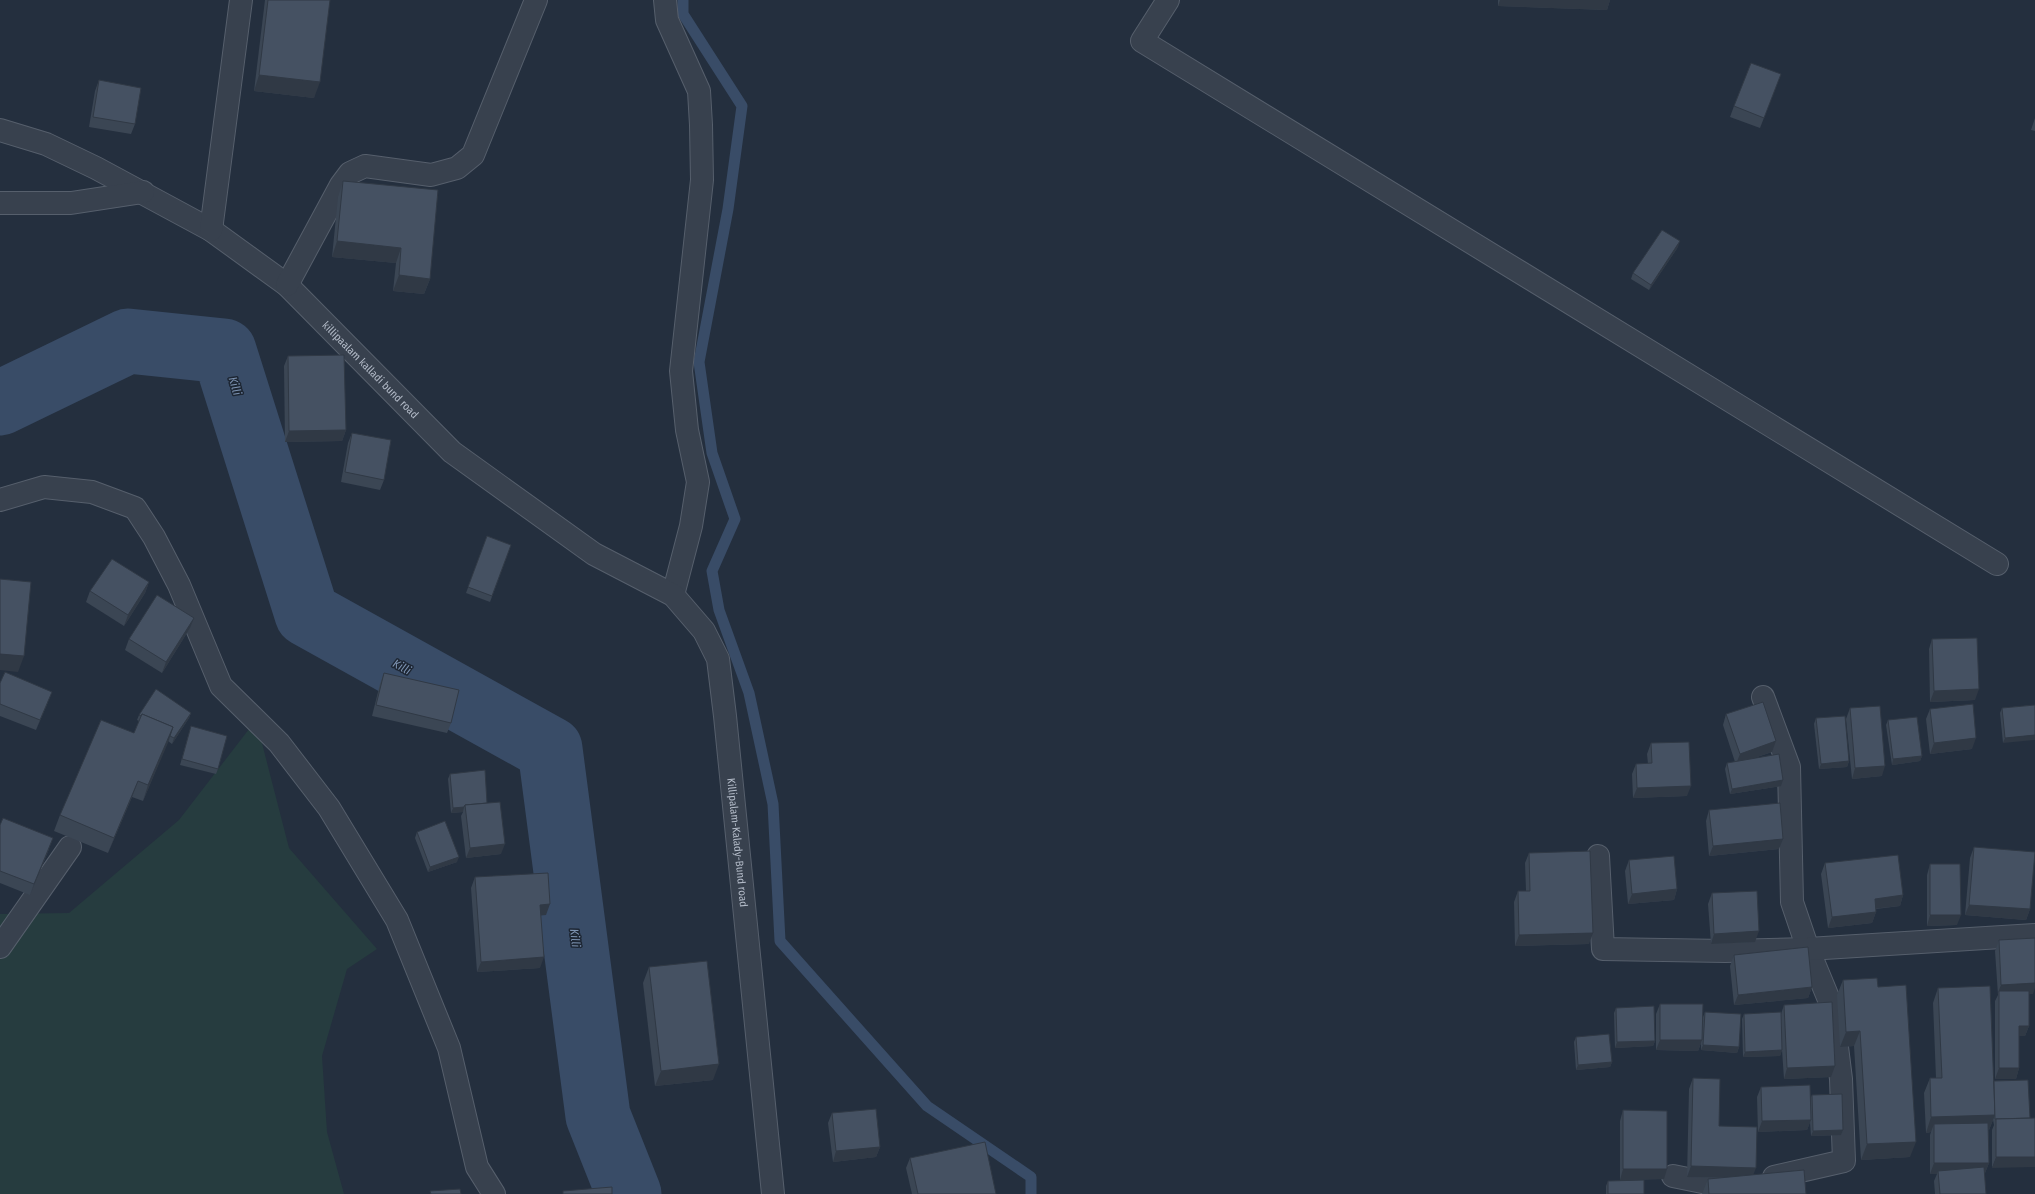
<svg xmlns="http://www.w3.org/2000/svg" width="2035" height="1194" font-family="'Fira Sans Condensed',sans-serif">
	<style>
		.green { fill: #263c3f }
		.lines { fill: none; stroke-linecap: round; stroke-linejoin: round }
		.stream { stroke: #394c67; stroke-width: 11 }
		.river { stroke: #394c67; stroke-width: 65 }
		.minor-casing { stroke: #565f6c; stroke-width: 24 }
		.minor { stroke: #38414e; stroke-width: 22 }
		.wall { fill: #3b4654 }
		.shaded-wall { fill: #303945 }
		.building { fill: #455162; stroke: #303945 }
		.labels { text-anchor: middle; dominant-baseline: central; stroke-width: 3; stroke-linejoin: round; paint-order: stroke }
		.street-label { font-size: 11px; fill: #b4bcc9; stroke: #1d2633 }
		.water-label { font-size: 12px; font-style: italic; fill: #7c92b1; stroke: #1d2633 }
	</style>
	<rect width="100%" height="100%" fill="#242f3e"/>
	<path class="green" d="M256,720L289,848L377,949L347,969L322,1056L327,1132L344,1194H0V914L69,913L179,820Z"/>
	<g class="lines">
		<path class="stream" d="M683,0V14L742,106L728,209L699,362L712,453L735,519L712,571L719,610L749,693L773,804L780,941L927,1106L1031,1177V1194"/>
		<path class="river" d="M0,403L128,341L224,351L307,614L550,749L598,1116L629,1194"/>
		<g class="minor-casing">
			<g id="minor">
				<path d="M665,0L667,20L699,91L701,125L702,180L681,371L687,430L698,482L691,526L673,595"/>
				<path d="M1168,0L1142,41L1997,564"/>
				<path id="s1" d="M0,130L46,144L96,168L211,230L287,285L452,452L594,554L673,595L704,631L718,659L725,716L773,1194"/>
				<path d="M0,203H71L143,192"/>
				<path d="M211,230L241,0"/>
				<path d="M287,285L341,185L350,173L365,166L431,175L457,168L473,155L536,0"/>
				<path d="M0,500L44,487L92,492L135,508L154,537L179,585L221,686L279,743L329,808L397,920L449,1048L477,1167L494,1194"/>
				<path d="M1763,697L1789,767L1792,902L1808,949L1832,1007L1841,1079L1844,1161L1774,1177"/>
				<path d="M1598,856L1603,949L1725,951L1808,949L2035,935"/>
				<path d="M0,947L70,847"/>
				<path d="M1673,1176L1722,1186L1736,1184"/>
			</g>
		</g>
		<use href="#minor" class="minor"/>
	</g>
	<g class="wall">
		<path d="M265,0H330L314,98L254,91Z"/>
		<path d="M1498,0H1610L1607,10L1498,6Z"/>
		<path d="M1781,74L1760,128L1730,117L1734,106Z"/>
		<path d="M99,80L135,124L131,134L89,127L95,91Z"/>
		<path d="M2035,118V131L2031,130Z"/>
		<path d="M343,181L430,279L424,294L393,291L396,263L332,257L338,197Z"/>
		<path d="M1678,247L1649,290L1631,279L1633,273Z"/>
		<path d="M288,356L346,430L342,441L285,442L284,366Z"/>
		<path d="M352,433L384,480L380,490L341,482L348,443Z"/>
		<path d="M487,536L511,545L490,602L466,593Z"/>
		<path d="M149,582L145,593L124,626L86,602L90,591Z"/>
		<path d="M190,628L162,673L125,650L129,639Z"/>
		<path d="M1932,639L1975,700L1930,702L1929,649Z"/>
		<path d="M384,673L451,723L447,733L372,716L380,684Z"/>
		<path d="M0,683L48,702L36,730L0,716Z"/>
		<path d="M2035,705L2003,743L2000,713L2002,708Z"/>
		<path d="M1850,708L1882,776L1852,779L1846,719Z"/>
		<path d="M1930,709L1972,749L1930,754L1926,719Z"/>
		<path d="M191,713L189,718L172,744L168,741L143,801L132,797L108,853L54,831L60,815L134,733L139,721L137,720L139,715Z"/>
		<path d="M1726,714L1772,752L1751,759L1781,786L1730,794L1725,769L1727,763L1735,762L1723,725Z"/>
		<path d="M1816,718L1849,761L1847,767L1819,769L1814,724Z"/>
		<path d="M1888,720L1922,756L1920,761L1892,765L1886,725Z"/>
		<path d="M191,726L218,769L216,774L180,765Z"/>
		<path d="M1651,743L1687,796L1633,798L1632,774L1636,764H1648L1647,754Z"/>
		<path d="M450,774L487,803L501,854L466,858L461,816L463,812L451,813L448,779Z"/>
		<path d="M1709,810L1779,849L1709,856L1706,821Z"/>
		<path d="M0,825L49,849L30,895L0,883Z"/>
		<path d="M417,832L457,862L428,872L415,838Z"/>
		<path d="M1974,847L2030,909L2026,920L1965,915L1970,858Z"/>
		<path d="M1529,853L1589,944L1515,946L1514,902L1518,891H1526L1525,863Z"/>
		<path d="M1629,860L1677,889L1674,900L1628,904L1625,871Z"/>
		<path d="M1825,863L1903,895L1900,906L1876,909V912L1872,923L1828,928L1821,874Z"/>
		<path d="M1930,864L1957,925L1927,926V875Z"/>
		<path d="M475,877L546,915H541L540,968L477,972L471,888Z"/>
		<path d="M1712,893L1755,942L1711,944L1708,904Z"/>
		<path d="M1999,940L2033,994H2029V1026L2025,1036H2019V1068L2016,1079H1995V1001L1998,995L1995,951Z"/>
		<path d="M1734,955L1812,987L1808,998L1734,1005L1730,966Z"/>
		<path d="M649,967L713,1080L655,1086L643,983Z"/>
		<path d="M1843,980L1878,987L1910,1157L1861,1160L1854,1046L1840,1047L1837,995Z"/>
		<path d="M1938,988L1994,1081L2028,1080L1992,1168V1130L1994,1125L1993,1120L1989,1130H1988L1989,1163L1985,1173H1984L1986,1194H1935L1934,1181L1937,1174H1930V1135L1931,1132L1926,1133L1924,1093L1930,1078H1936L1933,1003Z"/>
		<path d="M1660,1004L1702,1027L1703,1017L1705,1012L1739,1047L1737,1053L1701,1050V1043L1698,1051L1656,1050V1014Z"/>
		<path d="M1784,1005L1831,1077L1784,1079L1782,1050L1780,1056L1743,1057L1742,1019L1744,1014H1781Z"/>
		<path d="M1616,1008L1655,1041L1653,1046L1615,1048L1614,1013Z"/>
		<path d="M1576,1037L1612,1062L1610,1067L1576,1070L1574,1042Z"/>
		<path d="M1693,1078L1719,1126L1753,1175L1806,1194H1702L1708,1179L1727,1178L1687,1177L1689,1089Z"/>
		<path d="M1761,1087L1810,1099L1812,1095L1843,1130L1841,1135L1811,1136L1810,1122L1807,1130L1758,1132L1757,1097Z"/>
		<path d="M1623,1110L1664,1179L1620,1180V1121Z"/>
		<path d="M832,1113L880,1147L876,1157L833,1162L828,1123Z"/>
		<path d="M910,1158L996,1194H912L906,1168Z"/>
		<path d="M1608,1181L1644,1194H1606V1186Z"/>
	</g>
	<g class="shaded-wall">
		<path d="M1500,0H1610L1607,10L1498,6Z"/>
		<path d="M259,75L320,82L314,98L254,91Z"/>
		<path d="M337,241L401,248L396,263L332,257Z"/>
		<path d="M1680,241L1678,247L1649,290L1651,285Z"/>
		<path d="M399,275L430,279L424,294L393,291Z"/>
		<path d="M346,430L342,441L285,442L289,431Z"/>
		<path d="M149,582L145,593L124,626L128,615Z"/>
		<path d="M194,618L190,628L162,673L166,662Z"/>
		<path d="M0,654L24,656L18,672L0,670Z"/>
		<path d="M1979,689L1975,700L1930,702L1934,691Z"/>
		<path d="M52,692L48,702L36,730L40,720Z"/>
		<path d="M191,713L189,718L172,744L174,738Z"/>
		<path d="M173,727L168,743L143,801L148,785Z"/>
		<path d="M2035,735V740L2003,743L2005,738Z"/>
		<path d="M1976,738L1972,749L1930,754L1934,743Z"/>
		<path d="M1776,741L1772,752L1736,764L1740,754Z"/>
		<path d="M1922,756L1920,761L1892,765L1893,759Z"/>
		<path d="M1849,761L1847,767L1819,769L1821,764Z"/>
		<path d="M1885,766L1882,776L1852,779L1855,768Z"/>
		<path d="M1783,780L1781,786L1730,794L1732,789Z"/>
		<path d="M138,781L132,797L108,853L114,838Z"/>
		<path d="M1691,786L1687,796L1633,798L1637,788Z"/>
		<path d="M464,807L463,812L451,813L453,808Z"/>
		<path d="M53,838L49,849L30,895L34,884Z"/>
		<path d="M1783,839L1779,849L1709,856L1713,846Z"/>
		<path d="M505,844L501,854L466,858L470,848Z"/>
		<path d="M459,857L457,862L428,872L430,867Z"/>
		<path d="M1677,889L1674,900L1628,904L1632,894Z"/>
		<path d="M1903,895L1900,906L1871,909L1875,899Z"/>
		<path d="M550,904L546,915L536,916L540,905Z"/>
		<path d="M1969,905L2030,909L2026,920L1965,915Z"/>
		<path d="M1876,912L1872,923L1828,928L1832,917Z"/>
		<path d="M1930,915H1961L1957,925L1927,926Z"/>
		<path d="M1759,931L1755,942L1711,944L1714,934Z"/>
		<path d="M1593,933L1589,944L1515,946L1519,935Z"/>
		<path d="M544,957L540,968L477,972L481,962Z"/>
		<path d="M2035,983V988L2033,994L1999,995V991L1997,995L2001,985Z"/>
		<path d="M1812,987L1808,998L1734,1005L1738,995Z"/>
		<path d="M2019,1026H2029L2025,1036H2016Z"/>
		<path d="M1860,1031L1854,1046L1840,1047L1846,1032Z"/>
		<path d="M1660,1040H1702L1698,1051L1656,1050Z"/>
		<path d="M1655,1041L1653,1046L1615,1048L1617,1042Z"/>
		<path d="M1703,1045L1739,1047L1737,1053L1701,1050Z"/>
		<path d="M1782,1050L1780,1056L1743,1057L1745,1052Z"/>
		<path d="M1612,1062L1610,1067L1576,1070L1578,1065Z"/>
		<path d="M719,1064L713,1080L655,1086L661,1071Z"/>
		<path d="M1835,1066L1831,1077L1784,1079L1787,1068Z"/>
		<path d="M1999,1068H2019L2016,1079H1995Z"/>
		<path d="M1995,1115L1989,1130L1934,1132V1124L1931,1132L1926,1133L1931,1117Z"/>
		<path d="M1811,1120L1807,1130L1758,1132L1762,1121Z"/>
		<path d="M1843,1130L1841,1135L1811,1136L1813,1131Z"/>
		<path d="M1916,1142L1910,1157L1861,1160L1867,1144Z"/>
		<path d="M880,1147L876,1157L833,1162L836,1151Z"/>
		<path d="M1996,1157H2035V1167L1992,1168Z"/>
		<path d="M1934,1163H1989L1985,1173L1938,1174V1171L1937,1174H1930Z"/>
		<path d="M1691,1166L1756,1168L1752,1178L1687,1177Z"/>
		<path d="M1623,1169H1667L1664,1179L1620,1180Z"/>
	</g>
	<g class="building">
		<path d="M268,0H330L320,82L259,75Z"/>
		<path d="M1751,63L1781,74L1764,118L1734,106Z"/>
		<path d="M99,80L141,88L135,124L93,117Z"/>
		<path d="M343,181L438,190L430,279L399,275L401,248L337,241Z"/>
		<path d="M1662,230L1680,241L1651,285L1633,273Z"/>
		<path d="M344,355L346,430L289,431L288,356Z"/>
		<path d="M352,433L391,440L384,480L345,472Z"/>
		<path d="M487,536L511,545L492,596L468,587Z"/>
		<path d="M112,559L149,582L128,615L90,591Z"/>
		<path d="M0,579L31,582L24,656L0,654Z"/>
		<path d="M157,595L194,618L166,662L129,639Z"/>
		<path d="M1977,638L1979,689L1934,691L1932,639Z"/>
		<path d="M5,672L52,692L40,720L0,704V683Z"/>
		<path d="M384,673L459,690L451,723L376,705Z"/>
		<path d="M156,689L191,713L174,738L170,736L173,727L142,714L141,716L139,715Z"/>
		<path d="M1763,702L1776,741L1740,754L1726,714Z"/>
		<path d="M1973,704L1976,738L1934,743L1930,709Z"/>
		<path d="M2035,705V735L2005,738L2002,708Z"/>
		<path d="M1880,706L1885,766L1855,768L1850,708Z"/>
		<path d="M142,714L173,727L148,785L138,781L114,838L60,815L101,720L134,733Z"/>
		<path d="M1845,716L1849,761L1821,764L1816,718Z"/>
		<path d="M1917,717L1922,756L1893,759L1888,720Z"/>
		<path d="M191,726L227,736L218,769L182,759Z"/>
		<path d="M1689,742L1691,786L1637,788L1636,764L1652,763L1651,743Z"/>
		<path d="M1779,754L1783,780L1732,789L1727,763Z"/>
		<path d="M485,770L487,803L465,805L464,807L453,808L450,774Z"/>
		<path d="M500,802L505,844L470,848L465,805Z"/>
		<path d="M1780,803L1783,839L1713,846L1709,810Z"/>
		<path d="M3,818L53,838L34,884L0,871V825Z"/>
		<path d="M445,821L459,857L430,867L417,832Z"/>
		<path d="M1974,847L2035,852L2030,909L1969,905Z"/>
		<path d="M1590,851L1593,933L1519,935L1518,891H1530L1529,853Z"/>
		<path d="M1898,855L1903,895L1875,899L1876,912L1832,917L1825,863Z"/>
		<path d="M1674,856L1677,889L1632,894L1629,860Z"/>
		<path d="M1930,864H1960L1961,915H1930Z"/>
		<path d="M548,873L550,904L540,905L544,957L481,962L475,877Z"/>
		<path d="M1757,891L1759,931L1714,934L1712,893Z"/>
		<path d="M2035,938V983L2001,985L1999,940Z"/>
		<path d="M1808,947L1812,987L1738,995L1734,955Z"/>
		<path d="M707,961L719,1064L661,1071L649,967Z"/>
		<path d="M1877,978L1878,987L1906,985L1916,1142L1867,1144L1860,1031L1846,1032L1843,980Z"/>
		<path d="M1990,986L1995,1115L1931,1117L1930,1078H1942L1938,988Z"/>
		<path d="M1999,991H2029V1026H2019V1068H1999Z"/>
		<path d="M1832,1002L1835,1066L1787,1068L1784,1005Z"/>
		<path d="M1660,1004H1703L1702,1040H1660Z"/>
		<path d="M1654,1006L1655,1041L1617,1042L1616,1008Z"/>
		<path d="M1705,1012L1741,1014L1739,1047L1703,1045Z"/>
		<path d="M1781,1012L1782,1050L1745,1052L1744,1014Z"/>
		<path d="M1609,1034L1612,1062L1578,1065L1576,1037Z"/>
		<path d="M1693,1078L1720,1079L1719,1126L1757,1127L1756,1168L1691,1166Z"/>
		<path d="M2028,1080L2030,1118L1995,1119L1994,1081Z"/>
		<path d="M1810,1085L1811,1120L1762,1121L1761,1087Z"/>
		<path d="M1842,1094L1843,1130L1813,1131L1812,1095Z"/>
		<path d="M876,1109L880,1147L836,1151L832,1113Z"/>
		<path d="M1623,1110L1667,1111V1169H1623Z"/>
		<path d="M2035,1118V1157H1996V1119Z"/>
		<path d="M1988,1123L1989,1163H1934V1124Z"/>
		<path d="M985,1142L996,1194H918L910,1158Z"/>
		<path d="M1984,1167L1986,1194H1940L1938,1171Z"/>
		<path d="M1804,1170L1806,1194H1709L1708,1179Z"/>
		<path d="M1644,1180V1194H1608V1181Z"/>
		<path d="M612,1187V1194H563V1191Z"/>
		<path d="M460,1189L461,1194H431L430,1191Z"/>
	</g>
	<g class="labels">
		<g class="street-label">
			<text stroke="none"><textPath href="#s1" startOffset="447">killipaalam kalladi bund road</textPath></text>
			<text stroke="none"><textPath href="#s1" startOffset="1090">Killipalam-Kalady-Bund road</textPath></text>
		</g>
		<g class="water-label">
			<text transform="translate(235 386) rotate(73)">Killi</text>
			<text transform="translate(402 667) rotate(29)">Killi</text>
			<text transform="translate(575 938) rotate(83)">Killi</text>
		</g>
	</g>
</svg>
